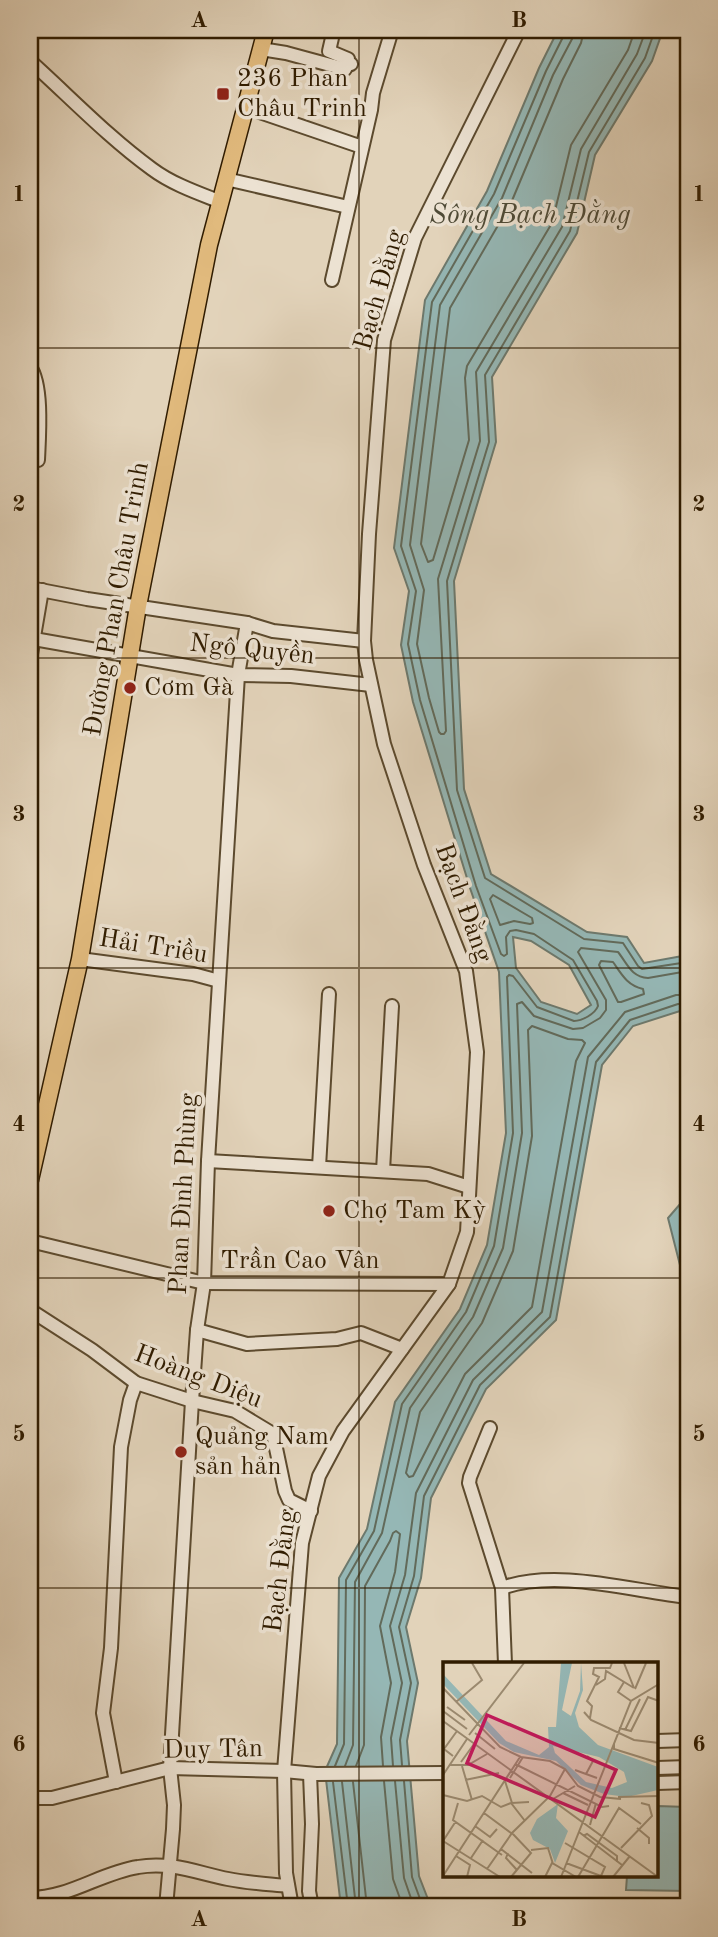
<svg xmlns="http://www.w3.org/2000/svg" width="718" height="1937" font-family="'Old Standard TT',serif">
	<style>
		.water { fill: #95b7b5; stroke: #6d796d; stroke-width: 2; fill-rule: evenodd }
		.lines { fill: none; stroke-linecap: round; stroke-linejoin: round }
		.shore { stroke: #626a5a; stroke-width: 2 }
		.minor-casing { stroke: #5c4a2e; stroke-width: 16 }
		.major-casing { stroke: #301c00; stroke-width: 19 }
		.minor { stroke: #ece2d2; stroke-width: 12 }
		.major { stroke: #e1ba7d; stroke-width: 16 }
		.grid { fill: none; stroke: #301c00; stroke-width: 2; stroke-opacity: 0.55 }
		.poi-dot { fill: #8f2418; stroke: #ece2d2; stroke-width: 2.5 }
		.labels { text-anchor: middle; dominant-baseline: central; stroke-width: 7; stroke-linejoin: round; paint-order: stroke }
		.poi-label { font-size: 26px; fill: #301c00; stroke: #ece2d2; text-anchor: start }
		.street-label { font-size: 26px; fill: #301c00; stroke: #ece2d2 }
		.water-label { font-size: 28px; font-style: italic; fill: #4e4a36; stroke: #ece2d2 }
		.inset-road { fill: none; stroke: #9b8a70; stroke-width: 2 }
		.view { fill: #c2185b; fill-opacity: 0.15; stroke: #c2185b; stroke-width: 3.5 }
		.inset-edge { fill: none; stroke: #301c00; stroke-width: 3.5 }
		.neatline { fill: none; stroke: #301c00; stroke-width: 2.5 }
		.grid-label { font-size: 23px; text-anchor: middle; font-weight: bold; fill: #301c00 }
	</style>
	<rect width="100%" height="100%" fill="#e2d3ba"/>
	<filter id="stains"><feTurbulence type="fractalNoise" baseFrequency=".00286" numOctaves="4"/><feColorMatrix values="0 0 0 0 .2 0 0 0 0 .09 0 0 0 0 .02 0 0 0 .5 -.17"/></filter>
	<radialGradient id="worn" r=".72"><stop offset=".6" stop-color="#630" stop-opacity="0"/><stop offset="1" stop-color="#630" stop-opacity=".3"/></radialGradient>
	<g class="water">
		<path d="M558,30H663L652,61L595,155L577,233L492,377L496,442L454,581L464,789L491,874L587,932L627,937L644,963L688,955V1010L680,1011L633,1026L602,1065L556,1320L486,1389L431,1498L421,1578L406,1627L418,1683L407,1741L419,1876L431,1907H341L325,1771L337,1744L339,1578L367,1529L395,1402L460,1309L487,1245L506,1133L499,972L470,888L413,702L401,645L409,591L394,548L425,300L487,191L539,68ZM513,937L531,941L569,965L591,1005L577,1014L541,1002L516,968Z"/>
		<path d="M688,1144V1269H681L668,1218L681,1203L683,1156Z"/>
		<path d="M657,1806L687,1807L688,1891L626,1890L627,1876H657Z"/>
	</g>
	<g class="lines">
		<g class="shore">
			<path d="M573,30L572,39L553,75L502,198L440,305L410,545L424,590L417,644L429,698L439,732L441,734H444L446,731L438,579L480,441L476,372L562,227L581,149L637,54L646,30"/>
			<path d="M584,30L581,43L563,79L511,203L450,308L421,544L428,562L433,560L469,440L465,378L467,366L552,223L571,145L628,50L635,30"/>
			<path d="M655,30L645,58L589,152L570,231L485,375L489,442L447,581L457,790L485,878L584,939L623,943L638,966L642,969L688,962"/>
			<path d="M493,895L532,918L533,923L530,924L514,921L500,925L490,899Z"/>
			<path d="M601,961L613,962C622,975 627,985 643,989L644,994L621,1002H618L599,965Z"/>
			<path d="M532,1026L568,1039L582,1040L585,1043L576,1061L532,1307L465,1374L413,1476L409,1477L406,1473L420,1412L482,1323L513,1251L532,1136L528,1030Z"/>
			<path d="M402,1765L400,1740L411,1683L399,1627L414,1576L424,1496L480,1385L550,1317L596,1062L630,1020L678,1004H688"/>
			<path d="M335,1766L344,1744L346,1580L374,1531L402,1404L466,1312L494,1246L513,1133L507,977L509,975L513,976L537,1007L574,1021C582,1021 595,1014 598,1006L597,1001L573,960L534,934L516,930L510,931L506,937L507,954L504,956L501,954L476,886L420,700L408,644L416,591L401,546L432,302L494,194L546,71L564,35V30"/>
			<path d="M345,1766L353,1745L355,1582L382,1533L410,1408L473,1317L503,1248L522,1133L517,1004L522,1002L534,1016L573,1029L583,1028L600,1018L606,1010V1000L578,952L581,948L618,952C627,963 631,977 648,978L688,971"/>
			<path d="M356,1766L364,1745L365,1586L390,1541L393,1533L396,1531L400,1534L395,1572L380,1626L391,1683L381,1737L383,1766"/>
			<path d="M393,1766L391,1738L402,1683L390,1626L405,1575L416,1493L473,1380L542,1312L588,1057L625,1012L676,995H688"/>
			<path d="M384,1781L393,1879L403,1907"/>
			<path d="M395,1781L404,1878L414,1907"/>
			<path d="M404,1781L412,1877L423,1907"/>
			<path d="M333,1782L348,1907"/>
			<path d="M342,1782L356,1907"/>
			<path d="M353,1782L367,1907"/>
		</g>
		<g class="minor-casing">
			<g id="minor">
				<path d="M332,38L329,51L348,59V63L351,64"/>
				<path d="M261,49L286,53L345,69L348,63"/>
				<path d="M30,61C70,97 108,137 152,169C172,184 198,193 221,202"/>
				<path d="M245,107L362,147"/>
				<path d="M226,179L348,207"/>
				<path d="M332,280L371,110L373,93L392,30"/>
				<path d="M30,367C43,385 39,437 38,460"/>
				<path d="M30,588L87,599L247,623L273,631L364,641"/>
				<path d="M34,639L238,675L291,676L371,685"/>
				<path d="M30,660L42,590"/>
				<path d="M80,959L193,974L219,981"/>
				<path d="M208,1161L428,1174L469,1187"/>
				<path d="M319,1167L329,994"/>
				<path d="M383,1171L392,1006"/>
				<path d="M30,1241L204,1283L449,1284"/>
				<path d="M30,1310L92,1350L136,1383L192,1401L235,1411L273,1434L285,1491L289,1500L311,1511"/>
				<path d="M197,1330L247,1344L337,1339L361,1333L402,1349"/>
				<path d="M490,1428L470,1477L469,1483L502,1588L505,1664"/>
				<path d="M502,1588C556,1568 632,1591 688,1597"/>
				<path d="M657,1741L688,1740"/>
				<path d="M657,1768L688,1767"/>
				<path d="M310,1774L312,1824L309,1891L312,1907"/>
				<path d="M116,1782L103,1713L111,1648L121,1447L130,1400L136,1383"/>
				<path d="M657,1783L688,1782"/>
				<path d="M30,1798H52L170,1768L284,1771L316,1774L445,1773"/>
				<path d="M30,1898C69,1898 100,1873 138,1867C170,1861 198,1873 228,1879C248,1883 268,1884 288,1886"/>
				<path d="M166,1907L173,1829L174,1805L170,1768L192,1401L197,1330L204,1283L208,1161L238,675L247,623"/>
				<path d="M292,1907L286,1873L284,1771L302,1543L319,1476L343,1431L449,1284L467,1232L477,1052L466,971L424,865L384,744L366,660L364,641L369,534L384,340L415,238L519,30"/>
			</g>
		</g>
		<g class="major-casing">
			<path id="major" d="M30,1180L80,959L138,606L209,245L266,30"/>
		</g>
		<use href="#minor" class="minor"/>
		<use href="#major" class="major"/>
	</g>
	<path class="grid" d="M359,30V1907M30,348H688M30,658H688M30,968H688M30,1278H688M30,1588H688"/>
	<g class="poi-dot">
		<rect x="216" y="87" width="14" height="14" rx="3.5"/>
		<circle cx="130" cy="688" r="7"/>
		<circle cx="329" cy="1211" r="7"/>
		<circle cx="181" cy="1452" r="7"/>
	</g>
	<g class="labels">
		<g class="poi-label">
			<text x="237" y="79">236 Phan<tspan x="237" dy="30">Châu Trinh</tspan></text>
			<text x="144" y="688">Cơm Gà</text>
			<text x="343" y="1211">Chợ Tam Kỳ</text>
			<text x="195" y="1437">Quảng Nam<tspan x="195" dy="30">sản hản</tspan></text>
		</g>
		<g class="street-label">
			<text transform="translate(380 290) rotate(-74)">Bạch Đằng</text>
			<text transform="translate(117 599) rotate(-80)">Đường Phan Châu Trinh</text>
			<text transform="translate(252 650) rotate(6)">Ngô Quyền</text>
			<text transform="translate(463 903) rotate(70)">Bạch Đằng</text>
			<text transform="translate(153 947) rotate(9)">Hải Triều</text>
			<text transform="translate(184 1194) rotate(-87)">Phan Đình Phùng</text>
			<text x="300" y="1261">Trần Cao Vân</text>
			<text transform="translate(198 1377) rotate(21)">Hoàng Diệu</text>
			<text transform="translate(281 1571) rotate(-83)">Bạch Đằng</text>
			<text transform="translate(213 1750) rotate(-1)">Duy Tân</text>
		</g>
		<g class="water-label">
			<text x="530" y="216">Sông Bạch Đằng</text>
		</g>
	</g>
	<g transform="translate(443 1662)">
		<rect width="215" height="215" fill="#e2d3ba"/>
		<path d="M118,1H129L119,48L128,54L137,29L138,1L140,28L132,51L136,65L155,83L215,105V128L184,135L161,132L138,123L113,99L71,90L56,81L0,22V12L63,79L96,93L106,85L105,65H113ZM110,84L156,95L181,110L184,120L169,126L143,120L112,91ZM115,142L113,156L125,169L112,201L107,187L90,178L87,171L94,157Z" fill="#95b7b5" fill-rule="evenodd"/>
		<path class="inset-road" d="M181,1L191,26M181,20L175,30L188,39M153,23L162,17L163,9L191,26M0,26L57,85L78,95L107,99L122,107L135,124L157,135L178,137M192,27L203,1M13,40L39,18L29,1M4,45L22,58M0,49L24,67M141,50L148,58L191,78L216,81M147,56L149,44L144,39L156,15L150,12L151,6H167L169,1M0,59L215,215M176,66L188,69L205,35L216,39M182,68L197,37M32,71L52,87M26,73L81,1M171,82V87L216,101M10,94L1,87L14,69M18,100L31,82M72,102L159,145L166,144M7,103H25L44,92M19,104L29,138M132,108L154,116M143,112L150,99L144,94M0,113L24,77M67,116L80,95M22,118L56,111M62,119L69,141L86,140M120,131L145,143M0,133L24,139L39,134L58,145L68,141L82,159M175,135L216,134M110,137L132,124M15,141L10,158L59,193M41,151L68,171M147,163L153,141M32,164L47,175L54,167M194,166L206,176V182M136,170L179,203M140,174L144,172L174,194V200M0,179L13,159M0,179L57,215M122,181L162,205L158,214M178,186L209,154L206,143L198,141M58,187L89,211M88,188L105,186L110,202M65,191L63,196L74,208M13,194L27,203L24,215M28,196L40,178M123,201L158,214M44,207L69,171L107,134L122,107M0,214L77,95M68,215L88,191L69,171M102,215L109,201L133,215M118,215L188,39L216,22M135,215L176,146L198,162M170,215L187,194"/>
		<path class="view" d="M44,53L173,108L152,155L24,101Z"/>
		<rect width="215" height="215" class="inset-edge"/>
	</g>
	<rect width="718" height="1937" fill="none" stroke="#e2d3ba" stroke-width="77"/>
	<rect x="38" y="38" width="642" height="1860" class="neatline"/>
	<g class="grid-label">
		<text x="199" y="27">A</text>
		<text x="519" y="27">B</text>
		<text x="19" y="201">1</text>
		<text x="699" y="201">1</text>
		<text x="19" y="511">2</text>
		<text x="699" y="511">2</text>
		<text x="19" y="821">3</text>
		<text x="699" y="821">3</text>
		<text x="19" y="1131">4</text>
		<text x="699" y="1131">4</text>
		<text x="19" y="1441">5</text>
		<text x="699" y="1441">5</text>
		<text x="19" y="1751">6</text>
		<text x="699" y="1751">6</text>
		<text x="199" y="1926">A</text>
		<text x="519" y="1926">B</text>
	</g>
	<rect width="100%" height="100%" filter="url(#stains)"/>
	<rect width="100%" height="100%" fill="url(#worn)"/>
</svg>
